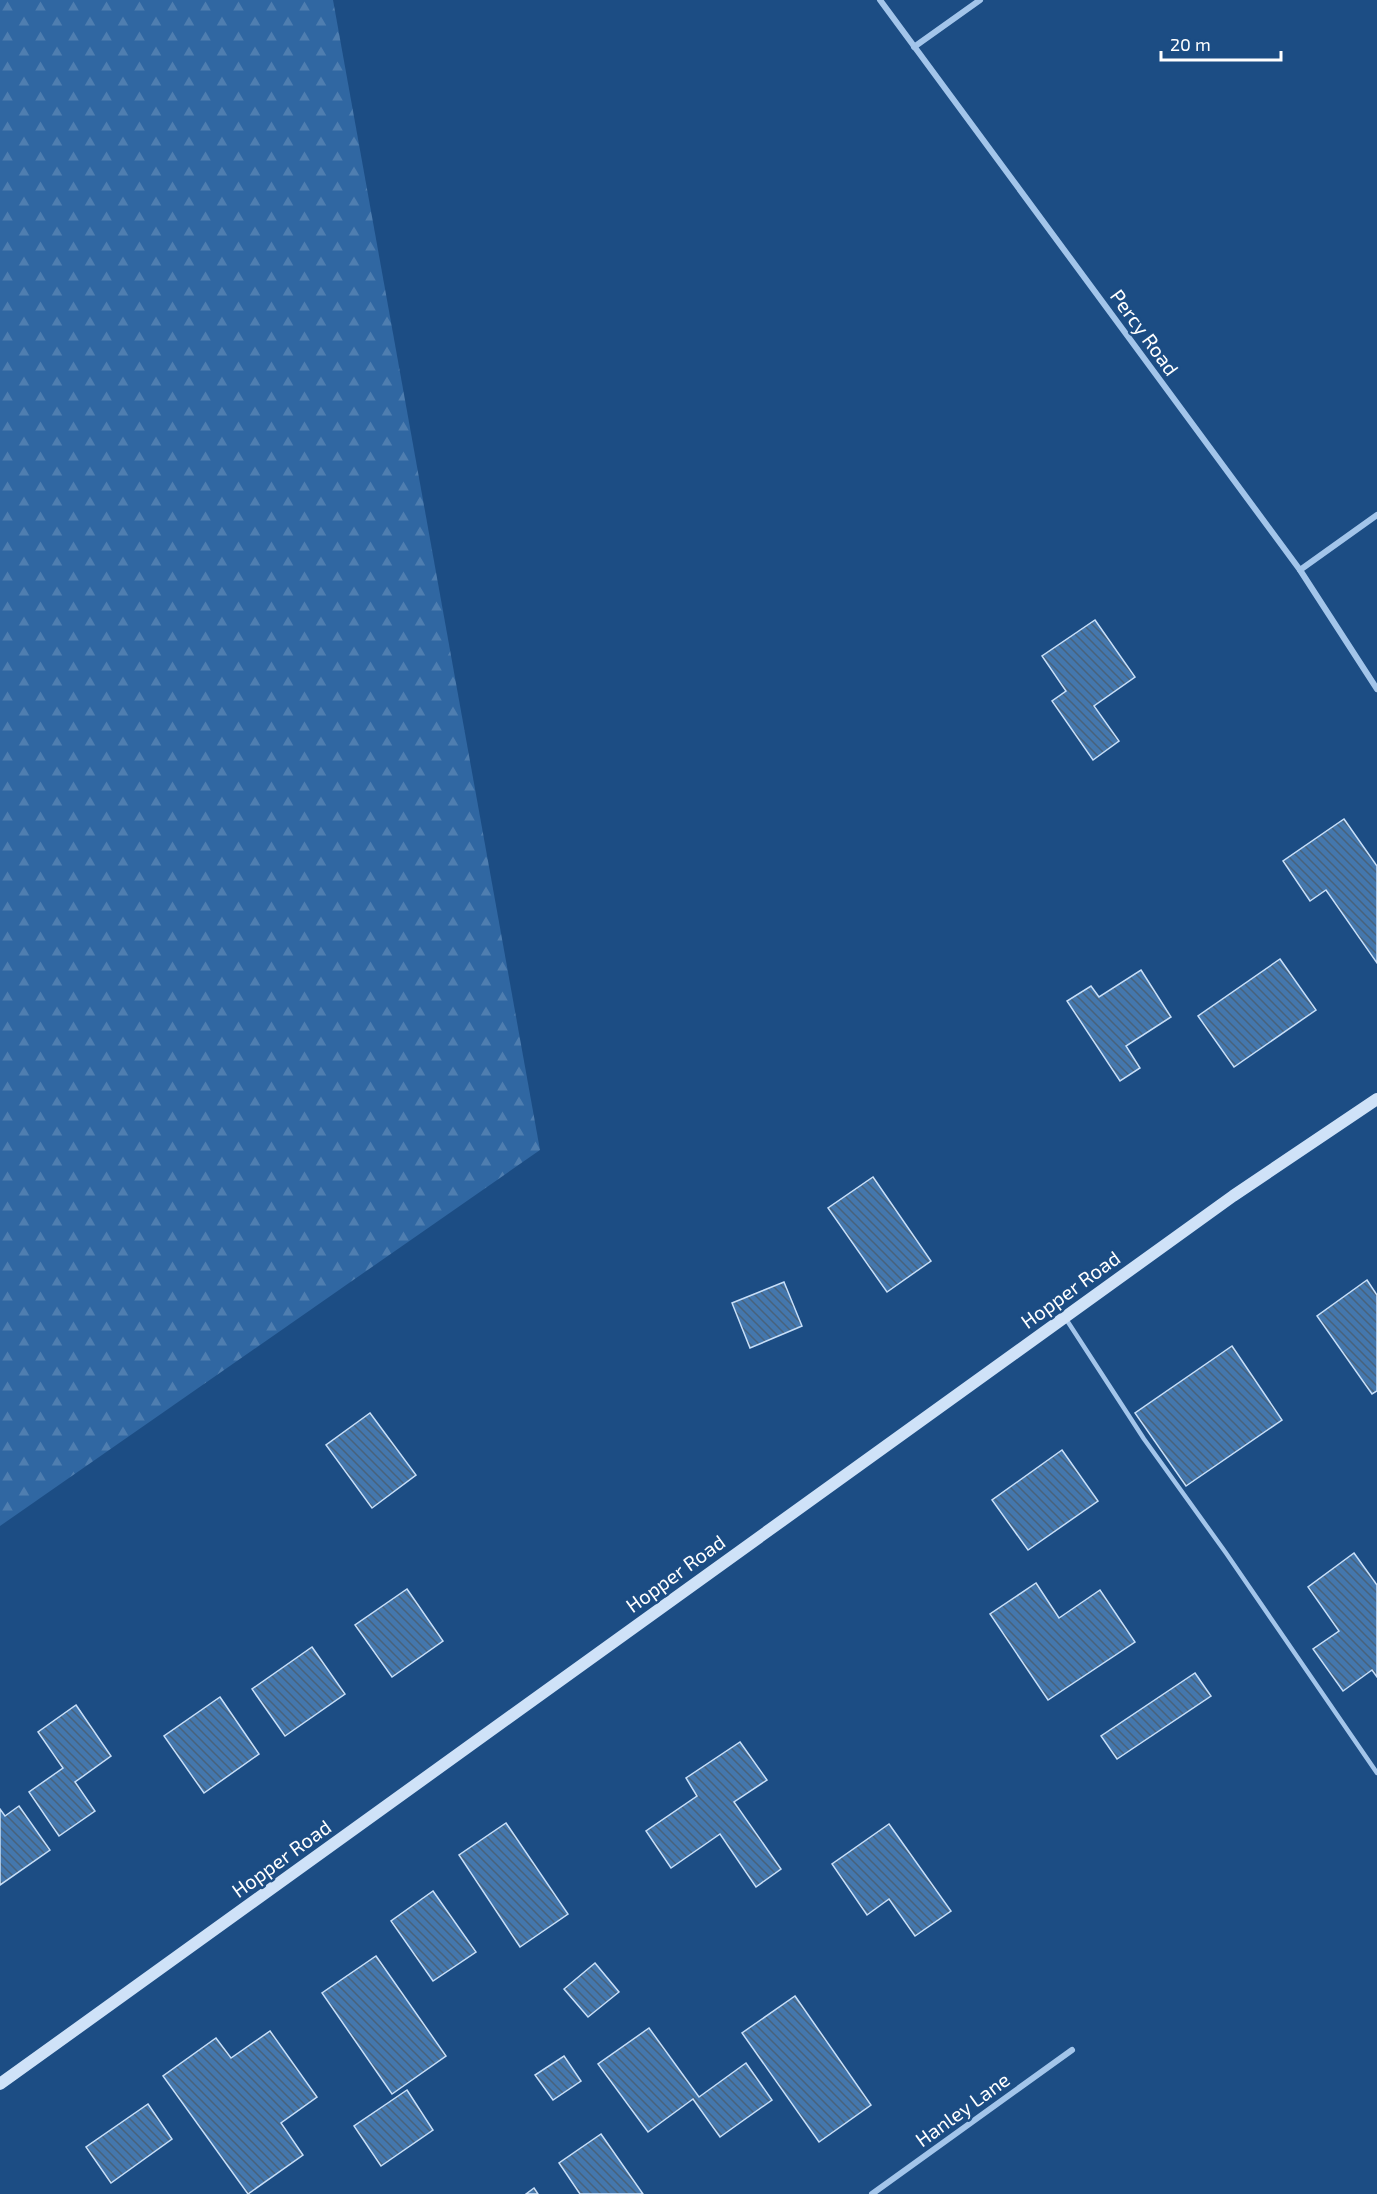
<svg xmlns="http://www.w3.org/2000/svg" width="1377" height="2194" font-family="'Exo 2',sans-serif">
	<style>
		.forest { fill: url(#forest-firs) }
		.building { fill: url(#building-back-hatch); stroke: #c8dff8; stroke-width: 1.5 }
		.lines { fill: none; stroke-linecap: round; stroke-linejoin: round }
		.lane { stroke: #a3c5ea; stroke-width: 4.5 }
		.street { stroke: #a3c5ea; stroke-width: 6 }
		.secondary { stroke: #cfe2f8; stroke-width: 12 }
		.labels { text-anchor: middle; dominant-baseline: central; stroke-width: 5; stroke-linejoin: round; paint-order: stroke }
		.street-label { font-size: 20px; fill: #fff; stroke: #1c4d84 }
	</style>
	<defs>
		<pattern id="forest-firs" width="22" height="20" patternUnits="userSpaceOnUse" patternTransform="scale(1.5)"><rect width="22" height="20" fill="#3067a2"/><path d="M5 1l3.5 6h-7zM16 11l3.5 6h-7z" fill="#4f7eb0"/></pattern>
		<pattern id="building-back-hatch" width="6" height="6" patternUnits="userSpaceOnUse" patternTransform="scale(1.5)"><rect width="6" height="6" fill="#4477ad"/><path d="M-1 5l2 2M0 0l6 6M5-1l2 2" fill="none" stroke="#48627c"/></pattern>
	</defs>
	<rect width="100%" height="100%" fill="#1c4d84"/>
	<path class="forest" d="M0,0H333L540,1150L0,1526Z"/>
	<g class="building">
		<path d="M1095,620L1135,677L1094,706L1119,741L1093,760L1052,701L1066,691L1042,656Z"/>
		<path d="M1344,819L1377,866V963L1326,890L1310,901L1283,861Z"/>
		<path d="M1280,959L1316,1010L1234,1067L1198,1016Z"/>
		<path d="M1141,970L1171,1017L1126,1046L1140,1068L1120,1081L1067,1001L1091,986L1099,997Z"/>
		<path d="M873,1177L931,1261L887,1292L828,1208Z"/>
		<path d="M1367,1280L1377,1295V1391L1372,1394L1317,1316Z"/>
		<path d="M784,1282L802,1326L750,1348L732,1303Z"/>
		<path d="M1232,1346L1282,1420L1186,1486L1135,1413Z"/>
		<path d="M370,1413L416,1475L372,1508L326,1445Z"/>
		<path d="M1062,1450L1098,1501L1028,1550L992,1500Z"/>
		<path d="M1354,1553L1377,1585V1677L1372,1670L1343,1691L1313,1649L1339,1631L1308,1587Z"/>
		<path d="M1036,1583L1059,1618L1100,1590L1135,1642L1048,1700L990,1614Z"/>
		<path d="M407,1589L443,1641L392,1677L355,1625Z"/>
		<path d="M312,1647L345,1694L285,1736L252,1689Z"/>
		<path d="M1195,1673L1211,1696L1117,1759L1101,1736Z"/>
		<path d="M220,1697L259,1754L204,1793L164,1736Z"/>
		<path d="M76,1705L111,1756L75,1782L95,1811L59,1836L29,1792L63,1768L38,1732Z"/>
		<path d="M740,1742L767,1780L734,1802L781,1869L756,1887L720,1834L671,1868L646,1831L697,1796L686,1778Z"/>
		<path d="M19,1806L50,1850L0,1885V1809L5,1816Z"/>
		<path d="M506,1823L568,1914L520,1947L459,1855Z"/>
		<path d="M889,1824L951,1911L915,1936L889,1899L867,1915L832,1864Z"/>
		<path d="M433,1891L476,1952L433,1981L391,1921Z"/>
		<path d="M376,1956L446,2056L392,2094L322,1993Z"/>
		<path d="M595,1963L619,1992L588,2017L564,1989Z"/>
		<path d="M795,1996L871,2105L819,2142L742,2033Z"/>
		<path d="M649,2028L699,2097L746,2063L772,2100L720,2137L693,2099L648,2132L598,2064Z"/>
		<path d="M270,2031L317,2097L281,2123L303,2155L248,2194L163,2076L216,2038L231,2058Z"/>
		<path d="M564,2056L581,2081L553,2100L535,2075Z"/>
		<path d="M407,2090L433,2130L381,2166L354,2126Z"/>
		<path d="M148,2104L172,2139L111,2183L86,2147Z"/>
		<path d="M601,2134L643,2194H580L559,2163Z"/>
		<path d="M534,2188L538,2194H526Z"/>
	</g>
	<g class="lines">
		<path class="lane" d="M1066,1319L1144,1439L1226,1553L1377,1773"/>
		<g class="street">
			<path d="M880,0L1300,570L1377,689"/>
			<path d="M914,47L980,0"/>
			<path d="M1300,570L1377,515"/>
			<path d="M872,2194L1072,2050"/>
		</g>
		<path class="secondary" d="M0,2084L1233,1196L1377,1099"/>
	</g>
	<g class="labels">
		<g class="street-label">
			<text transform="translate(1145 332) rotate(54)">Percy Road</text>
			<text transform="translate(1070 1289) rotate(-36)">Hopper Road</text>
			<text transform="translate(675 1573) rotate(-36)">Hopper Road</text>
			<text transform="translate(281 1858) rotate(-36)">Hopper Road</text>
			<text transform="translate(962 2109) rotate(-36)">Hanley Lane</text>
		</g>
	</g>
	<path d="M1161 51v9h120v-9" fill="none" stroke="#ffffff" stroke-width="3"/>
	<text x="1170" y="51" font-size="18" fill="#ffffff" stroke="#1c4d84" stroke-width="4.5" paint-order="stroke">20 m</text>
</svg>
